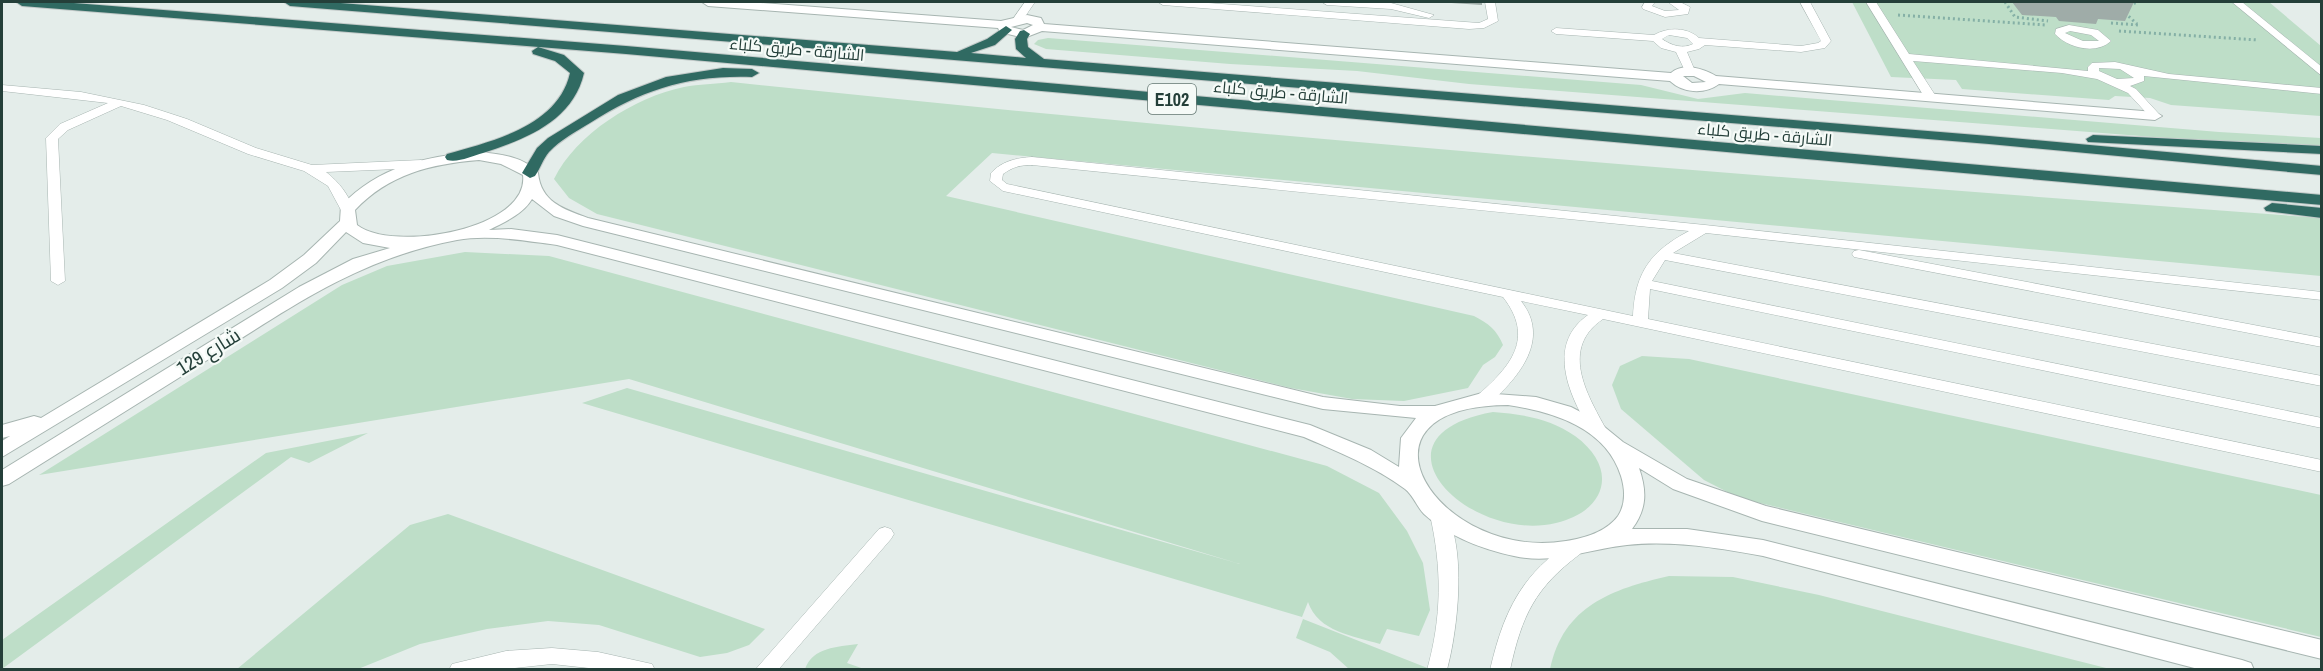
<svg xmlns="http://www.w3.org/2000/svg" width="2323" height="671" font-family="'Archivo Narrow',Cairo,sans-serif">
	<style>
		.green { fill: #bedec8 }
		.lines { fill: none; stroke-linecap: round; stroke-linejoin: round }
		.service-casing { stroke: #a7b5b1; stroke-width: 1 }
		.tertiary-casing { stroke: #a7b5b1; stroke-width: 2 }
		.motorway-casing { stroke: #c2c9c8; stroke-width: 2 }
		.path { stroke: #85b0a6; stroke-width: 3; stroke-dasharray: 2 3; stroke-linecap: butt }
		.service { fill: #fff; fill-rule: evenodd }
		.tertiary { fill: #fff; fill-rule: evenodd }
		.motorway { fill: #306a62; fill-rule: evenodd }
		.wall { fill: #9faca8 }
		.labels { text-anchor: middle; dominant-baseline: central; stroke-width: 4.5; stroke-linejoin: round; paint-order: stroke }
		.far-street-label { font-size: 16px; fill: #243f39; stroke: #f5faf7 }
		.shield { fill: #f5faf7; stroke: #637772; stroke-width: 1.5 }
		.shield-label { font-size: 18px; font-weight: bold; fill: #243f39 }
		.street-label { font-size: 20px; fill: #243f39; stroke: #f5faf7 }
	</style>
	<rect width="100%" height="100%" fill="#e4edea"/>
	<g class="green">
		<path d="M1852,2H2269L2321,46V116L2171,105L2150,98L2115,96L2109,100L1962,89L1956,80L1891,77Z"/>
		<path d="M1048,38L1641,85L1698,99L1745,93L2219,132L2321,138V150L1469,84L1357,71L1230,64L1046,49L1034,44L1038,40Z"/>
		<path d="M731,82C1260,138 1791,179 2321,218V276L992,153L946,196L1474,316C1488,323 1497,330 1503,345L1495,357L1483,365L1468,388L1404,401L1352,399L1291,388L597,214L569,198L554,179C576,134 635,97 684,87C699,84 715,84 731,82Z"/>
		<path d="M465,252L549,256L1327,466L1379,493L1407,531L1423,563L1430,610L1419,636L1387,629L1380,644C1354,636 1318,632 1308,602L1302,617L582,403L627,388L1240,564L629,379L39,475L342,285L387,266Z"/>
		<path d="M1642,356L1689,359L2321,495V637L1739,498L1704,480L1621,409L1612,385L1620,366Z"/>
		<path d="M1493,412C1522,414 1551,419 1575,436C1619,468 1607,511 1556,523C1469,544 1360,436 1493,412Z"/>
		<path d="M368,433L309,463L291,457L2,669V640L266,453Z"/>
		<path d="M448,514L765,629L749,645L727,653L700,657L599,625L548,621L487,629L420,644L358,669H237L410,525Z"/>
		<path d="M1669,576L1733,577L1819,595L2110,669H1550C1563,606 1612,589 1669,576Z"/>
		<path d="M1303,619L1430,669H1349L1330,652L1296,638Z"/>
		<path d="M858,644L847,663L864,669H805C813,647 837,647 858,644Z"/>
	</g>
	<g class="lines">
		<g class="service-casing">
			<g id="service">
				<path d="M1025,2H1035L1022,21H1014L1013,19Z"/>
				<path d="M1158,2H1195L1479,23L1488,19L1485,2H1495L1498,21L1484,28L1469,29L1163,5Z"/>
				<path d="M1322,2L1391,3L1434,15L1429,18L1391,9L1327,5Z"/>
				<path d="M1645,2H1655L1652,6L1665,11L1679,10L1668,2H1680L1690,7L1688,14L1665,17L1643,9L1642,7Z"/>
				<path d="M1800,2H1810L1831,41L1825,48L1801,52L1705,45L1699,49L1687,52L1695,71L1690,74L1685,71L1676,52L1661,48L1653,41L1556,34L1551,31L1556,28L1654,35C1668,27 1687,27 1699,38L1801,46L1818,43L1821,41ZM1669,35L1687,38L1693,44C1683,49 1672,46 1662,39Z"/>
				<path d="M1866,2H1876L1909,54L2088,71V67L2092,63L2115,62L2169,74L2322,88V94L2144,76V81L2130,86L2136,89L2159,114L2161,116L2155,119L2151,118L2128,93L2097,79L2062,73L1913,61L1937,98L1931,101L1925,98ZM2099,68L2120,69L2134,78L2117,79L2099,71Z"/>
				<path d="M2232,2H2242L2322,67V76Z"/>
				<path d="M2069,25L2098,30L2111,41C2096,55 2068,48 2055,34L2056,29ZM2070,31L2091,35L2099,41H2083L2065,33Z"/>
				<path d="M2,85L81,92L144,105L187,119L256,148L312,165L421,160L427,164L421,168L326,172C340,183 347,193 354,209L347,213L342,212L328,186L304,171L248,154L167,120L121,106L68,130L58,139L65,281L58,285L51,281L46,138L60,124L108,103L2,91Z"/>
				<path d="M1032,157L1705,225L2322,292V300L1706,233L1673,253L2322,376V386L1665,260L1652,281L2322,418V428L1650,289L1648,319L2322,460V472L1603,319C1560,348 1586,393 1606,429L1598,434L1592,433C1570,398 1545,345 1588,315L1521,301C1551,339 1519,377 1490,403H1478L1476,399L1478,395C1511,366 1535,338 1503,297L1003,191L990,181L991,173C1002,161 1016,158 1032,157ZM1032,165L1689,231C1651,251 1635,272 1633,316L1007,184L1002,180L1003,174C1013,167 1020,165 1032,165Z"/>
				<path d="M1859,250L2322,338V347L1854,257L1852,254L1854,251Z"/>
				<path d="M1439,509L1445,511C1467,548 1458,629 1447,670H1427C1442,617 1442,568 1430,515L1433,511Z"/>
				<path d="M885,527L891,529L894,534L891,539L778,670H755L879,529Z"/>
				<path d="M1574,542L1580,544L1583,549L1580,554C1535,588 1522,615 1510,670H1490C1500,627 1513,590 1547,560C1555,553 1564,545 1574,542Z"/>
				<path d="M552,648L598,652L652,664L655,670H607L552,664L495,670H449L452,664L506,651Z"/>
			</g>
		</g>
		<g class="tertiary-casing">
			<g id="tertiary">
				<path d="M702,2H748L1001,21L1027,15L1041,18L1044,24L1671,73C1684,62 1704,69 1716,76L2155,112L2162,116L2155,120L1719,84C1704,95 1683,93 1670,81L1042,31L1024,38L1000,32L998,28L708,6ZM1027,23L1033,25L1023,30L1011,27ZM1683,76H1694L1706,82L1692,83Z"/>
				<path d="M479,152C499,154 524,156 538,173C541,202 563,209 588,218L1323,397L1400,406H1435L1482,393L1536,397L1571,407L1596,420L1623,442L1687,479L1766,506L2322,640V659L1762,521L1673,489L1639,468C1647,491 1647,509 1632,529H1687L1763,540L2242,660L2251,663L2254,670H2202L1763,556C1719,548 1672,540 1627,545C1588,549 1554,565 1514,556C1482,549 1449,537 1424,514C1417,507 1413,495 1405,489C1374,466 1338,452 1304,437L557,245C525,241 489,234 457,240C360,258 291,307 209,359C143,400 76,442 9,484L2,486V470L299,287L353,259L390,248L363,243L346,232L316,263L282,288L2,457V441L10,436L2,438V425L34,416L41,418L270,280L304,255L340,221L341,206C379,166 426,156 479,152ZM479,160L501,164L523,175C530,229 393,253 357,225L355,210C389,174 431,164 479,160ZM532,199L554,216L583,226L1323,409L1416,418L1401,438L1399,467L1371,450L1310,425L557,235L511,229L489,230C505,222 523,214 532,199ZM1508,405C1554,412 1606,428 1621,476C1625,489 1626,504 1618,516C1606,532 1585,538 1566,541C1438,562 1338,406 1508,405Z"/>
			</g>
		</g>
		<g class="motorway-casing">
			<g id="motorway">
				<path d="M16,2H61L626,46L2322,195V205L626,54L22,6Z"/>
				<path d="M284,2H328L957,52L987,39L1006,26L1012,30L995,45L971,53L1026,58L1016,49L1015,39L1020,31L1024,30L1030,34L1027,39L1028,47L1044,59L1989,136L2322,166V175L1989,144L290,6Z"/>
				<path d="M538,47L564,55L584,73C573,121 526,139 483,153C472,156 458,163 447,160L445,157L447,154C493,141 558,126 570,73L555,61L533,54L532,51Z"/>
				<path d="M723,68L752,69L759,73L752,77C688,75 644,89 590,123C577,131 560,140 549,152C543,159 540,169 535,176L530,178L522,173L537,148L548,138L618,95L666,77Z"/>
				<path d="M2093,135L2322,146V154L2088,142L2086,139Z"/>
				<path d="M2272,203L2322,208V218L2266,211L2264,208Z"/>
			</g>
		</g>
		<g class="path">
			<path d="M2005,2L2015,17L2048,21"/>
			<path d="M2129,5L2138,2"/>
			<path d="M2125,13L2137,24"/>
			<path d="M1898,15L2046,25"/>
			<path d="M2111,23L2138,25"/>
			<path d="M2119,31L2258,40"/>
		</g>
		<use href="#service" class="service"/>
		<use href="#tertiary" class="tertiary"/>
		<use href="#motorway" class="motorway"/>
	</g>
	<g class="wall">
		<path d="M1436,2H1482V5Z"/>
		<path d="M2012,2H2134L2125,21L2098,19L2096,24L2059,21L2056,17L2022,15Z"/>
	</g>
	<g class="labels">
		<g class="far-street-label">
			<text transform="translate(797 49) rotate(5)">الشارقة - طريق كلباء</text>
			<text transform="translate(1281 92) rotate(5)">الشارقة - طريق كلباء</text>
			<text transform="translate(1765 134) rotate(5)">الشارقة - طريق كلباء</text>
		</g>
		<rect class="shield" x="1148" y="84" width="48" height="30" rx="4.5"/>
		<g class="shield-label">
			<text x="1172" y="99">E102</text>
		</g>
		<g class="street-label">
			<text transform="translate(208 351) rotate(-32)">شارع 129</text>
		</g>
	</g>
	<rect width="2323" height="671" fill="none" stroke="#243f39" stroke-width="6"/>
</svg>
